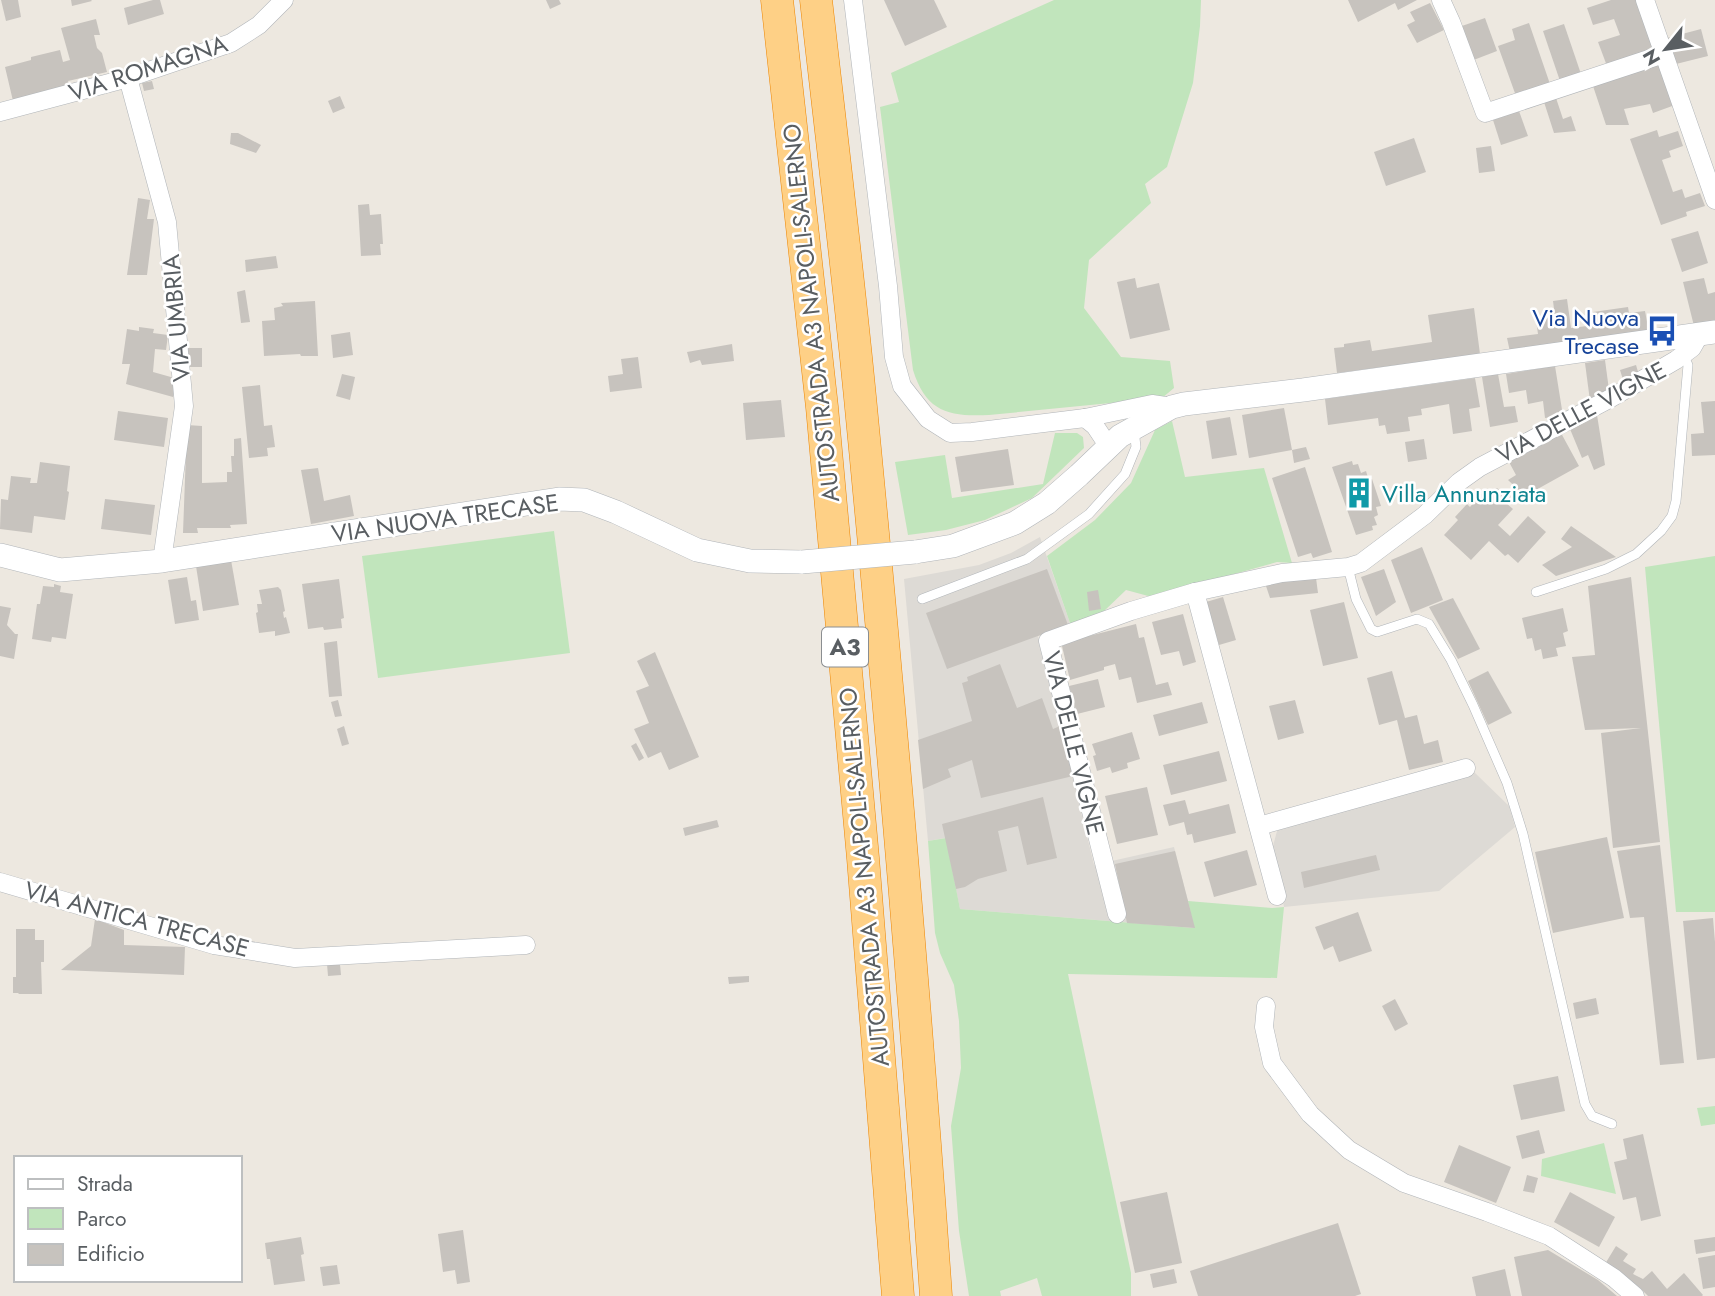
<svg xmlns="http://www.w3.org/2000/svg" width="1715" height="1296" font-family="Jost,sans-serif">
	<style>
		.industrial { fill: #dddad5 }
		.green { fill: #c1e5bc }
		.building { fill: #c7c3be }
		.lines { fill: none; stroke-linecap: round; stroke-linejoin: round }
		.service-casing { stroke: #b1b5b9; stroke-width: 10 }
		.minor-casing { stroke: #b1b5b9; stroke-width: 19 }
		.tertiary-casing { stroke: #b1b5b9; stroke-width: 24 }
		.motorway-casing { stroke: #ed8500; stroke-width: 33 }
		.service { stroke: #fff; stroke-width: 9 }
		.minor { stroke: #fff; stroke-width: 18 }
		.tertiary { stroke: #fff; stroke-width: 23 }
		.motorway { stroke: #fed086; stroke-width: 32 }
		.tertiary-bridge-casing { stroke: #b1b5b9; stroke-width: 24; stroke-linecap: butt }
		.tertiary-bridge { stroke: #fff; stroke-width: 23 }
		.labels { text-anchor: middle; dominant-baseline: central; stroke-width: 5; stroke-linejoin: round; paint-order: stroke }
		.shield { fill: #fff; stroke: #8b8e91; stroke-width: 2 }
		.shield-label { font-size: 23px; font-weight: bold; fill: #595e62 }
		.street-label { font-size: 24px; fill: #595e62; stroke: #fff }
		.transit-label { font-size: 24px; fill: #164399; stroke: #fff; text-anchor: end }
		.culture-label { font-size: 24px; fill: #0d838f; stroke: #fff; text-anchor: start }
	</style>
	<rect width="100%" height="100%" fill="#ede8e0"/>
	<g class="industrial">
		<path d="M1040,537L1071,626L1038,636L1094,865L1174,847L1195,928L960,909L945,838L928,841L904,579L979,565L1011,553Z"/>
		<path d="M1474,772L1509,806L1515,827L1439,891L1284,907L1273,846L1277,831L1288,823Z"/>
	</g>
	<g class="green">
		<path d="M1054,0H1201L1200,26L1193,83L1167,167L1145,184L1151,203L1089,260L1084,308L1121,357L1170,361L1174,388L1162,398L989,415C949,417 926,412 913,370L880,107L899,102L891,73Z"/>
		<path d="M1172,421L1185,477L1264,468L1292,563L1277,562L1152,597L1126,590L1102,613L1071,626L1047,556L1095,520L1131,483L1155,430Z"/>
		<path d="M1055,433H1077L1083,437L1084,448L1032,498L985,520L946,530L908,535L895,462L945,455L952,498L1043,484Z"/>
		<path d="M554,531L570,653L378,678L362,556Z"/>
		<path d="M1715,556V912H1676L1645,567Z"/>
		<path d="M946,838L960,909L1194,928L1188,901L1272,908L1284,907L1277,978L1068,974L1131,1273V1296H1042L1037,1278L1000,1291L1001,1296H969L959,1231L951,1126L961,1068L959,1021L954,985L940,953L935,933L928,841Z"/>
		<path d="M1715,1106V1124L1701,1126L1697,1108Z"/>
		<path d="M1604,1143L1616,1194L1541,1176L1542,1159Z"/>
	</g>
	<g class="building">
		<path d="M1,0H18L21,17L6,21Z"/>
		<path d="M71,0H91L92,1L72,6Z"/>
		<path d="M153,0H160L164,14L128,25L124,8Z"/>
		<path d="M546,0H559L561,4L550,9Z"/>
		<path d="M884,0H934L947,27L905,46Z"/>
		<path d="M1348,0H1417L1398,10L1395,3L1358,22Z"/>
		<path d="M1611,0H1639L1656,49L1607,66L1598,42L1620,35L1614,19L1593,25L1587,8Z"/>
		<path d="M1430,3L1444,30L1417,43L1407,25L1415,21L1410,12Z"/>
		<path d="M1485,18L1497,51L1471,61L1459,27Z"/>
		<path d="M96,19L100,35H94L97,48L102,53L107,72L68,81L70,88L13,101L5,67L31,60V57L60,50L63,62L70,60L61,28Z"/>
		<path d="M1529,23L1550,84L1516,96L1498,46L1515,40L1512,29Z"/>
		<path d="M1564,24L1581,74L1560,81L1543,31Z"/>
		<path d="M1701,29L1708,56L1676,64L1667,38Z"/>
		<path d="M1660,63L1675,105L1653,113L1650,104L1624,109L1629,125H1606L1593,86Z"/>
		<path d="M152,81L154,89L144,91L142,83Z"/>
		<path d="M340,96L345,108L333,113L328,101Z"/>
		<path d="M1556,98L1563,119L1571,116L1576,131L1554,133L1544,102Z"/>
		<path d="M1519,111L1528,136L1501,145L1493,120Z"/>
		<path d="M1657,130L1659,137L1678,131L1683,146L1669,151L1671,157L1662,160L1673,192L1682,189L1685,198L1700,193L1705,206L1686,212L1687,216L1661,225L1630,139Z"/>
		<path d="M231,133H238L261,145L256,153L230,144Z"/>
		<path d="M1414,138L1426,172L1386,186L1374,152Z"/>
		<path d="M1491,146L1495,171L1479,173L1476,148Z"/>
		<path d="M138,198L150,200L147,219H154L147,275H127Z"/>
		<path d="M369,204L370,215L381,214L383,244H380L381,255L361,256L358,205Z"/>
		<path d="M1698,231L1708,263L1682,272L1671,239Z"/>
		<path d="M276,256L278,268L246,272L245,260Z"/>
		<path d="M1135,278L1137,288L1159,283L1170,330L1130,339L1117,282Z"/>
		<path d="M1704,278L1708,294L1715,292V323L1694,326L1683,282Z"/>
		<path d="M245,290L250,322L241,323L237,292Z"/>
		<path d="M1567,299L1571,328L1595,325L1593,312L1628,307L1629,313L1645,311L1649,332L1510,352L1507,338L1538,334L1536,320L1555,317L1553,301Z"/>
		<path d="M315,301L318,356H301L300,354L264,356L262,321L275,320L274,308L283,306L281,303Z"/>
		<path d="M1474,308L1480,354L1337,373L1334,348L1344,347V344L1370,340L1372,351L1432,342L1428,315Z"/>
		<path d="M139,327L154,329L153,333L168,335L166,350L155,349L153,372L178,379L173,397L126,384L130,364H122L127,329L139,331Z"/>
		<path d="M350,332L353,355L333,358L331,335Z"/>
		<path d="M732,344L734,361L702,365L700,360L690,363L687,352Z"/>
		<path d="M188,348H202V367H187Z"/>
		<path d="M638,357L642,388L610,392L608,376L623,374L621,359Z"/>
		<path d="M1605,360L1609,390L1590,401L1585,363Z"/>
		<path d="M1636,365L1639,375L1624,383L1620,370Z"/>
		<path d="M1555,366L1563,416L1545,418L1543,401L1528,404L1526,390L1509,393L1506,374Z"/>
		<path d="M342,374L355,377L350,400L336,396Z"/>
		<path d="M1498,374L1504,407L1515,406L1518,422L1490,427L1482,377Z"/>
		<path d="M1475,378L1480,407L1469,409L1472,431L1453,434L1449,404L1421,409L1422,415L1408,417L1410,431L1387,434L1385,425L1379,426L1378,418L1328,425L1325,399Z"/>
		<path d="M260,385L264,426L272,425L275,447L267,448L268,456L249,458L242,387Z"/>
		<path d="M781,400L785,437L746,440L743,403Z"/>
		<path d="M1715,401V455L1692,456L1691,434L1704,433L1701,402Z"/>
		<path d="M1284,408L1292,450L1249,458L1242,415Z"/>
		<path d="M118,411L168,418L164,447L114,440Z"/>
		<path d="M1597,415L1605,465L1594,470L1588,455L1582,458L1570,429Z"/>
		<path d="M1230,417L1237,455L1212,459L1206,421Z"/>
		<path d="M187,425L202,426V483L227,482V472H232L231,456H234V439L241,438L247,524L230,525L231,528H197L198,533H183Z"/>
		<path d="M1561,433L1579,466L1525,496L1508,480L1516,475L1509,462Z"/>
		<path d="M1424,439L1427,459L1408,462L1405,442Z"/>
		<path d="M1306,447L1310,459L1294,463L1292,450Z"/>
		<path d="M1008,449L1014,485L961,492L955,457Z"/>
		<path d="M1352,461L1353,465L1358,464L1361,473L1366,471L1369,481L1372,479L1381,506L1376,507L1378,515L1374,517L1377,525L1372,526L1373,530L1356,535L1332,467Z"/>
		<path d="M40,462L70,466L67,491L69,492L65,520L34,516L32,533L0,529L1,499L8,500L11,476L31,478L30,483H37Z"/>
		<path d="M1305,467L1332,552L1313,558L1311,553L1298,557L1272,478Z"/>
		<path d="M318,468L324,501L350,495L354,516L311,524L301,470Z"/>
		<path d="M1497,488L1509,499L1506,503L1513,509L1498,525L1510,536L1528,516L1546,532L1518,563L1508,554L1505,556L1489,541L1471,560L1444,535L1458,520L1455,517L1467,504L1470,507L1483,492L1489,496Z"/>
		<path d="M105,499L155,505L151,535L101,529Z"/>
		<path d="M1571,526L1616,557L1556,576L1542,565L1572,547L1561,539Z"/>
		<path d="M1422,547L1443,600L1411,613L1391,560Z"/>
		<path d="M231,560L239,605L203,611L196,566Z"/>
		<path d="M1047,569L1068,625L947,669L926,613Z"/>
		<path d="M1384,569L1396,602L1376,616L1361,577Z"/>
		<path d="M187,577L191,601L196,600L199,620L175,624L168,580Z"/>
		<path d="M1631,577L1660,842L1613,848L1601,733L1641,728L1585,730L1572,657L1595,655L1588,586Z"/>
		<path d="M1316,578L1318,593L1270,598L1265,583Z"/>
		<path d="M339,579L344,618L341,619L342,628L324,630L323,627L308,629L302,584Z"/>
		<path d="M54,584L61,586L60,592L73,594L66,639L52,637L51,642L32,639L37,604H40L43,586L54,587Z"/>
		<path d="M278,587L281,590L285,611L283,612L284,618L286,617L290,633L275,636V631L259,633L256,613L258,612L257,604H262L259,590Z"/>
		<path d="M1098,590L1101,609L1089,611L1087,592Z"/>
		<path d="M1223,597L1236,640L1219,645L1206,602Z"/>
		<path d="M1453,598L1480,649L1458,659L1429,607Z"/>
		<path d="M1344,602L1358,658L1323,666L1310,610Z"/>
		<path d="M0,606L11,608L7,625L15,634H18L14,659L0,656Z"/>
		<path d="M1563,608L1568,631L1563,633L1566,646L1556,648L1558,656L1543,659L1541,649L1535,651L1532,638L1527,639L1522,618Z"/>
		<path d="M1183,614L1196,662L1183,666L1179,651L1161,655L1152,622Z"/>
		<path d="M1136,624L1139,638L1144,637L1156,685L1168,682L1172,695L1137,703L1131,677L1119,680L1115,664L1104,667V670L1070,680L1062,646L1077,639Z"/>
		<path d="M337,641L342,696L329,697L324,643Z"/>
		<path d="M655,652L699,757L669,770L661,752L648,758L634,729L649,723L636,691L649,686L637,661Z"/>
		<path d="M1000,664L1017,708L1042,698L1053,729L1060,726L1073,776L981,798L972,760L948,769L951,777L923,789L918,740L972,721L962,683L968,681L967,677Z"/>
		<path d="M1392,671L1405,718L1417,715L1424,744L1438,740L1443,762L1409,770L1397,720L1379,725L1367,678Z"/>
		<path d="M1488,671L1512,713L1488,725L1468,681Z"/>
		<path d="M1098,679L1105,707L1077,714L1069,686Z"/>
		<path d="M338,700L342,716L335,717L331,702Z"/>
		<path d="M1295,700L1304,733L1278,740L1269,706Z"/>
		<path d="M1202,702L1208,723L1159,736L1153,715Z"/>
		<path d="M344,726L349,744L342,746L337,729Z"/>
		<path d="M1132,732L1140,759L1127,763L1128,768L1112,773L1110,767L1097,771L1093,756L1096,755L1092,744Z"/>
		<path d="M636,743L644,758L639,761L631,746Z"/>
		<path d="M1219,751L1227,781L1171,795L1163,765Z"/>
		<path d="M1147,787L1158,835L1117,844L1105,796Z"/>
		<path d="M1043,797L1057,858L1027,865L1018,826L998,831L1007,871L978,879L965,887L956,889L942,824Z"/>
		<path d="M1185,800L1189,814L1229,804L1236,833L1194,843L1192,834L1187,835L1184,822L1169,826L1163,805Z"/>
		<path d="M717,820L719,827L685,836L683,828Z"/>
		<path d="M1607,837L1624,918L1553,933L1535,852Z"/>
		<path d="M1660,845L1684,1063L1660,1065L1644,917L1630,918L1617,851Z"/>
		<path d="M1247,850L1257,885L1214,897L1204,862Z"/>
		<path d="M1175,851L1195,928L1127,923L1115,864Z"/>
		<path d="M1376,855L1380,870L1304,888L1301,872Z"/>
		<path d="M1358,912L1372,951L1339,962L1333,946L1324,950L1315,927Z"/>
		<path d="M1713,918L1715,942V1058L1697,1060L1683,921Z"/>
		<path d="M95,919L124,930V945L185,947L184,975L61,970L91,946Z"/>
		<path d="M16,929H35V940H44V962H41L42,994H19L18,993H13V977H16Z"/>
		<path d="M327,964H340L341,975L328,976Z"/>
		<path d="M749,976V982L729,984L728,977Z"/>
		<path d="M1596,998L1599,1014L1576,1019L1573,1003Z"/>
		<path d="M1395,999L1408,1024L1395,1031L1382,1006Z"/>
		<path d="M1558,1076L1565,1111L1521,1120L1513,1085Z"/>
		<path d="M1539,1130L1545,1153L1522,1159L1516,1136Z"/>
		<path d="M1643,1134L1661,1216L1641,1221L1636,1197L1623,1200L1614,1162L1627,1159L1623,1139Z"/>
		<path d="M1459,1145L1511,1167L1496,1203L1444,1182Z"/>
		<path d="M1527,1175L1538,1178L1534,1193L1523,1191Z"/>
		<path d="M1167,1192L1182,1263L1135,1273L1120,1202Z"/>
		<path d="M1570,1192L1615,1217L1599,1247L1554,1222Z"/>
		<path d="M1338,1223L1361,1294L1355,1296H1198L1190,1271Z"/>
		<path d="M463,1230L470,1282L457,1284L455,1270L443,1272L438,1234Z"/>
		<path d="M301,1237L304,1254L301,1255L305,1281L274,1285L270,1259H267L265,1243Z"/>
		<path d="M1715,1237V1251L1696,1254L1694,1240Z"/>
		<path d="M1616,1246L1628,1254L1623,1261L1636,1269L1633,1274L1643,1279L1652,1271L1667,1289L1684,1273L1703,1295L1702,1296H1648L1640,1288L1605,1264Z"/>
		<path d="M1548,1250L1598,1280L1617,1296H1522L1514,1257Z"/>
		<path d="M1715,1255V1287L1703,1289L1698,1258Z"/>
		<path d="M337,1265L340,1284L323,1286L320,1267Z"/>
		<path d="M1174,1269L1177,1283L1153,1288L1150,1274Z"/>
		<path d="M1505,1269L1511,1296H1476L1472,1277Z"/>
	</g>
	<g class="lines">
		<g class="service-casing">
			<g id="service">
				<path d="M1348,567L1356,599L1371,629L1377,632L1417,619L1429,624L1451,660L1473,705L1507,783L1523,834L1585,1104L1592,1116L1612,1124"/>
				<path d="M1536,592L1606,569L1636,554L1661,531L1672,516L1676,501L1688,365L1683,354"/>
				<path d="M922,599L1027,559L1089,514L1125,474L1136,447L1134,429"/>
			</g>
		</g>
		<g class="minor-casing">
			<g id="minor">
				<path d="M853,0L888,286L894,357L902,386L928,419L950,433L972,432L1085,418L1152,404L1172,407"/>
				<path d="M1441,0L1451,22L1485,113L1664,54"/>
				<path d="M1645,0L1715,200"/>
				<path d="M128,78L167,222L184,406L162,561"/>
				<path d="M0,112L128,78L231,43L259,25L284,0"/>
				<path d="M1085,418L1095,426L1109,447"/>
				<path d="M1195,592L1277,896"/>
				<path d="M1259,826L1466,768"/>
				<path d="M0,882L214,945L295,958L526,945"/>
				<path d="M1117,914L1048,641L1131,611L1195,592L1282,573L1348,567L1361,563L1425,515L1459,482L1480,467L1611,398L1676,360L1692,348L1700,334"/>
				<path d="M1266,1006L1264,1027L1272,1063L1310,1114L1349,1150L1404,1183L1487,1212L1549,1236L1614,1278L1635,1296"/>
			</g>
		</g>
		<g class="tertiary-casing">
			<g id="tertiary">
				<path d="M915,552L953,546L1015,523L1047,503L1079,475L1120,436L1172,407L1184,404L1303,390L1715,332"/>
				<path d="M0,555L60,570L162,561L559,499L584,500L616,512L697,550L750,561L802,562"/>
			</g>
		</g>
		<g class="motorway-casing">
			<g id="motorway">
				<path d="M777,0L822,407L863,858L898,1296"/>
				<path d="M816,0C831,132 847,264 860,397C889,696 915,996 936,1296"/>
			</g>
		</g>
		<use href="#service" class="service"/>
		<use href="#minor" class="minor"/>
		<use href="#tertiary" class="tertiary"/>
		<use href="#motorway" class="motorway"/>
		<g class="tertiary-bridge-casing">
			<path id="tertiary-bridge" d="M802,562L915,552"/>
		</g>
		<use href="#tertiary-bridge" class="tertiary-bridge"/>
	</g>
	<defs>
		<g id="bus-bare" transform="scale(2.415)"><path d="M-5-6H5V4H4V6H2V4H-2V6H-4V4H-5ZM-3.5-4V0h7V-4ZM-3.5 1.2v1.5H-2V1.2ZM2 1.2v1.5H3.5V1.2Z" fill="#1a4fb4" stroke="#fff" stroke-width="2.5" paint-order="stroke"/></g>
		<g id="building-bare" transform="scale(2.415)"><path d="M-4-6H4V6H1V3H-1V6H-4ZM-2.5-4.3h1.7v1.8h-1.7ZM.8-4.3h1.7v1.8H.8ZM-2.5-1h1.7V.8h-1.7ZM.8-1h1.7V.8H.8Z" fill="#0f9aa8" stroke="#fff" stroke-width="2.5" paint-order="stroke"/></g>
	</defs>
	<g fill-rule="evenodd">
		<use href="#bus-bare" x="1662" y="331"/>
		<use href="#building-bare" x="1359" y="493"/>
	</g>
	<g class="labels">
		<rect class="shield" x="822" y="627.5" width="46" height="39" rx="5"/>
		<g class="shield-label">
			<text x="845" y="647">A3</text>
		</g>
		<g class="street-label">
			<text transform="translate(148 68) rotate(-18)">VIA ROMAGNA</text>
			<text transform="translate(811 313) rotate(-96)">AUTOSTRADA A3 NAPOLI-SALERNO</text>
			<text transform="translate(176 318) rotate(-95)">VIA UMBRIA</text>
			<text transform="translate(1581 412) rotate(-28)">VIA DELLE VIGNE</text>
			<text transform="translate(445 518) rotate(-8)">VIA NUOVA TRECASE</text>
			<text transform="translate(1074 743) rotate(76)">VIA DELLE VIGNE</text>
			<text transform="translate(864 877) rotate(-95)">AUTOSTRADA A3 NAPOLI-SALERNO</text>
			<text transform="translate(137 919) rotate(15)">VIA ANTICA TRECASE</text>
		</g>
		<g class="transit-label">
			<text x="1639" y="317">Via Nuova<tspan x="1639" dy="28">Trecase</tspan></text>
		</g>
		<g class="culture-label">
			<text x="1382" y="493">Villa Annunziata</text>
		</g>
	</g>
	<rect x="14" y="1156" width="228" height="126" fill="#ffffff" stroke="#bdbfc0" stroke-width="2"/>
	<rect x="28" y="1179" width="35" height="10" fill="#ffffff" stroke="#bdbfc0" stroke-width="2"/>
	<text x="77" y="1191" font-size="21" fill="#595e62">Strada</text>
	<rect x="28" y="1208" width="35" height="21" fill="#c1e5bc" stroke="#bdbfc0" stroke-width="2"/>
	<text x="77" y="1226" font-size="21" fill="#595e62">Parco</text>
	<rect x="28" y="1244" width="35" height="21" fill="#c7c3be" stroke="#bdbfc0" stroke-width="2"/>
	<text x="77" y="1261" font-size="21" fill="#595e62">Edificio</text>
	<g transform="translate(1666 49) rotate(240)" stroke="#ffffff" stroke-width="5" paint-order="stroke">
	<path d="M0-5L12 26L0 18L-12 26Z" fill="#595e62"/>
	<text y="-10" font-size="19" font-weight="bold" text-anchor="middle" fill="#595e62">N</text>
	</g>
</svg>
